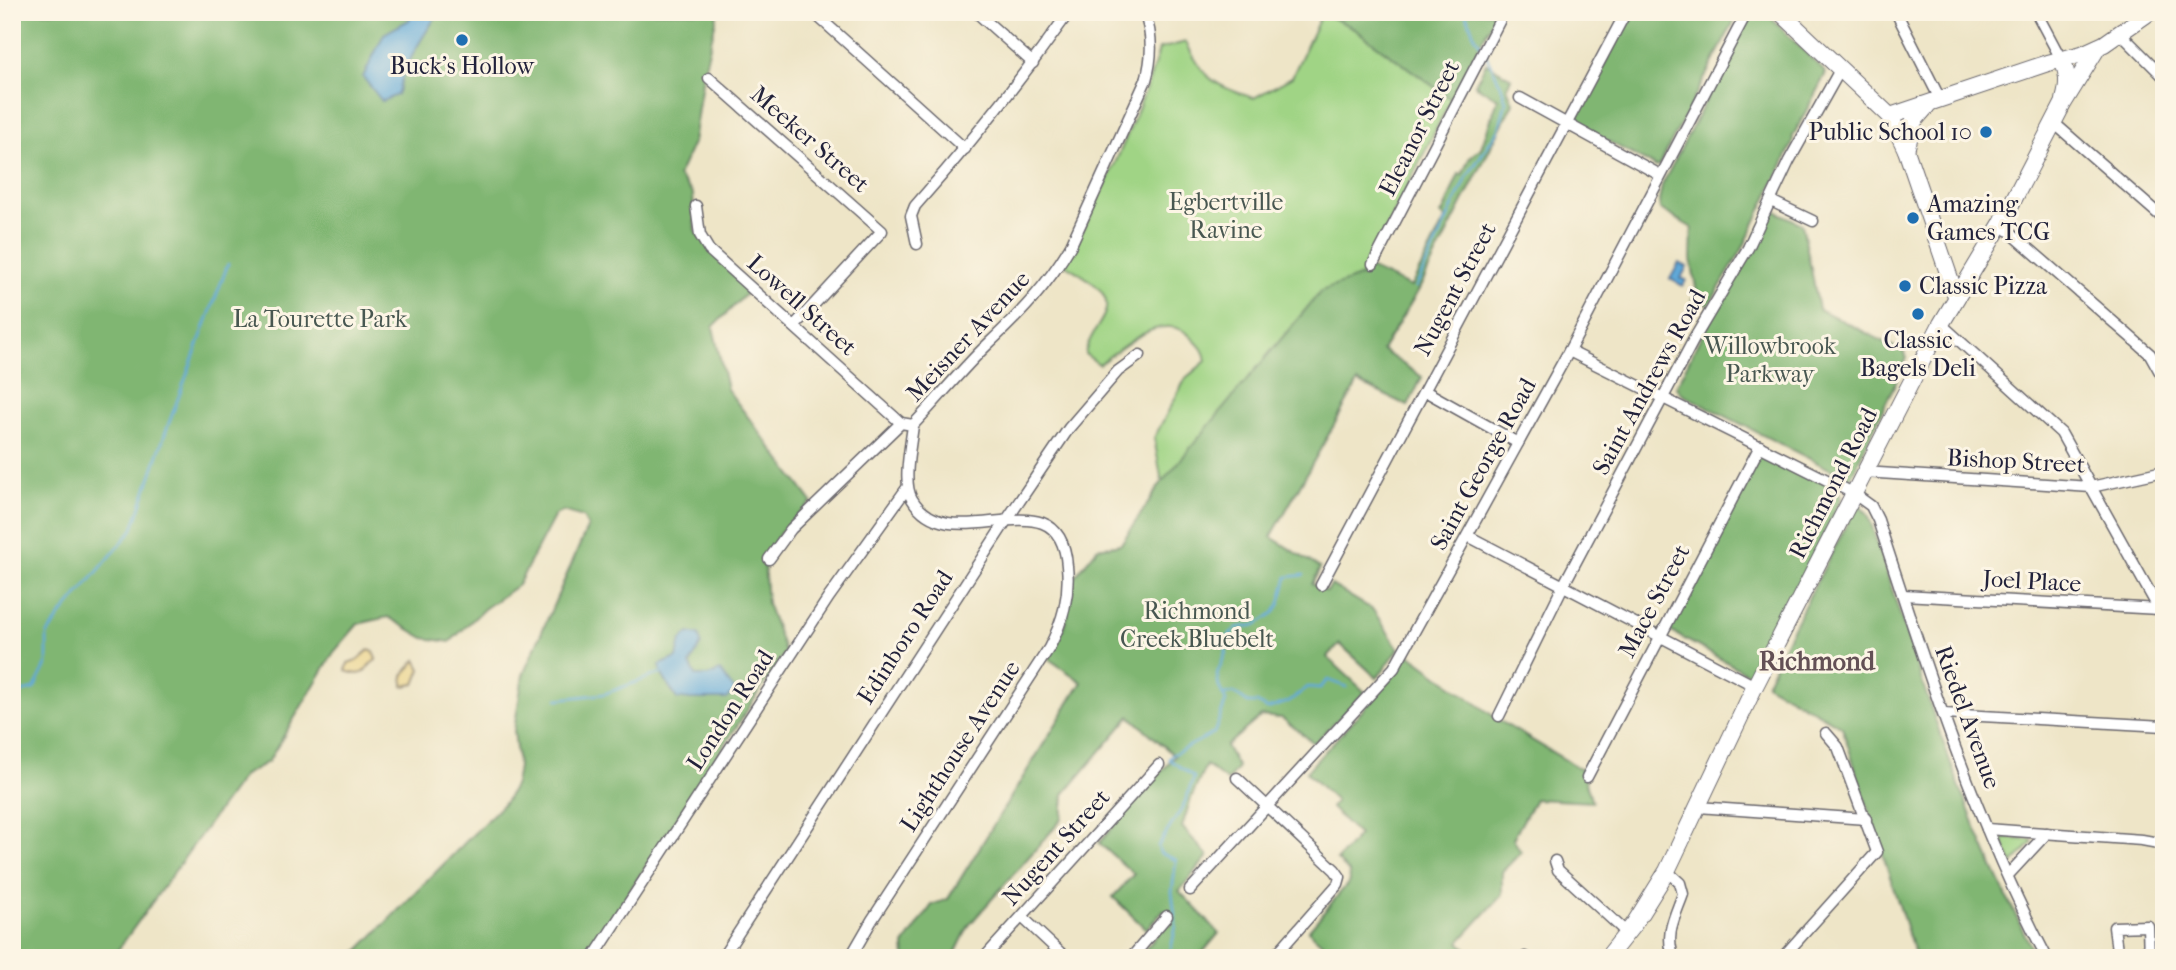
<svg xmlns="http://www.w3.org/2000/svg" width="2176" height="970" font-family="'IM FELL French Canon',serif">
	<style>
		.green { fill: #a0d485; stroke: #617b60; stroke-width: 2 }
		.forest { fill: #80b672; stroke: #516c56; stroke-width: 2; fill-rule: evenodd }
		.sand { fill: #eeda9e; stroke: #887e6c; stroke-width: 2 }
		.water { fill: #61a9d8; stroke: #42668a; stroke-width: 2 }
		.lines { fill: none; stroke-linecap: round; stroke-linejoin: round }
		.stream { stroke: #61a9d8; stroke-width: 2.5 }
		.street-casing { stroke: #69666c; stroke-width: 13 }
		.secondary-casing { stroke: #69666c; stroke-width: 18 }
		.street { stroke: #fff; stroke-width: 10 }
		.secondary { stroke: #fff; stroke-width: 16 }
		.poi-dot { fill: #1f6fb2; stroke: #fcf5e5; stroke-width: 2.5 }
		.labels { text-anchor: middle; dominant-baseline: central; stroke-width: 6; stroke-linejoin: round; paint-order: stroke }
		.poi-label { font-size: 24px; fill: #22223b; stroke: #fcf5e5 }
		.street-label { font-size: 24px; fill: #22223b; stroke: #fcf5e5 }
		.park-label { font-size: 24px; fill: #485751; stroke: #fcf5e5 }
		.neighbourhood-label { font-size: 26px; font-weight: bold; fill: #635055; stroke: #fcf5e5 }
	</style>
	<rect width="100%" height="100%" fill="#fcf5e5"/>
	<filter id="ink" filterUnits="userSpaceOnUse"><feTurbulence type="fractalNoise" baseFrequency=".0143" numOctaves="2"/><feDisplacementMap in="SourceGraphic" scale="14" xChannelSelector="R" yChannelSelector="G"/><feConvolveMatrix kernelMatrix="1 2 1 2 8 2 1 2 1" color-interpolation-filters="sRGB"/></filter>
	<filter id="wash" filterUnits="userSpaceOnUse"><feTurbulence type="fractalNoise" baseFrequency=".00686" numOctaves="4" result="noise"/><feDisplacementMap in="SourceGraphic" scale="28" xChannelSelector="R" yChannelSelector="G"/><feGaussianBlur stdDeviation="1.57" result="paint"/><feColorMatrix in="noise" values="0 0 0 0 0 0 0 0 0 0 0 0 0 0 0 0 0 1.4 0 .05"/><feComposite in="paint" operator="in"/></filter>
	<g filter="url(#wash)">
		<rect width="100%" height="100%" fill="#eee5c7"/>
		<g class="green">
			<path d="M1322,13L1352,27L1451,99L1367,267L1410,288L1436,242L1446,218L1441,215C1449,202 1452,188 1459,174L1462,175L1470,157L1481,148L1498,99L1475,85L1486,63L1511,78L1507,87L1513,103L1418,291L1382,350L1422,377L1408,406L1358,382L1271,537L1320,568L1312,584L1327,592L1331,585L1373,610L1377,678L1340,644L1327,657L1314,743L1282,718L1261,716L1226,746L1238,768L1227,781L1206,765L1191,798L1182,827L1208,856L1179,891L1219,933L1198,958H1138L1172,918L1163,911L1146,929L1113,897L1134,874L1099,843L1175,756L1130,716L1064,794L1062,819L969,925L953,958H905L904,945L932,905L948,899L1082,682L1049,659L1066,623L1074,578L1098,548L1121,544L1162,482L1154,438L1186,378L1206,361C1205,351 1201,347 1193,339C1165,307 1125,346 1099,364L1085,354C1087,340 1098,328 1104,315C1116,291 1080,274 1064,264C1091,218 1113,170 1133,121C1143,97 1153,74 1159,49L1186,42C1204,80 1214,85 1254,98L1292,77Z"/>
			<path d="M2002,838L2031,840L2033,842L2012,864Z"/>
		</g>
		<g class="forest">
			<path d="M12,12H413L409,20L384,34L397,95C405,63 421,39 439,12H718L703,75L693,143L678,176L693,194L695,230L748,292L713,327L727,389L812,502L780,533L764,561L767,603L785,652L586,958H351L506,801L515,784L518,767L514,730L523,675L588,526L583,517L563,511L555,515L518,585L484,609L450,642L424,638L388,617L358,624L334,652L268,762L244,775L112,958H12ZM677,658H693L690,664L696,676H708L677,699L661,673L660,665Z"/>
			<path d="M1497,12L1451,99L1352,27L1322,13Z"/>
			<path d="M1630,12H1739L1659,166L1656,167L1576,124V119Z"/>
			<path d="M1752,12H1765L1824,71L1825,75L1793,136L1792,145L1742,250L1709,305L1692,299L1697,294L1691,259L1692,228L1660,209L1659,201L1662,185Z"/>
			<path d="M1486,63L1511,78L1507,87L1513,103L1418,291L1382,350L1422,377L1408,406L1358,382L1271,537L1320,568L1312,584L1327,592L1331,585L1373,610L1399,649L1377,678L1340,644L1327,657L1365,692L1314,743L1282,718L1261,716L1226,746L1238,768L1227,781L1206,765L1191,798L1182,827L1208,856L1179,891L1219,933L1198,958H1138L1172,918L1163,911L1146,929L1113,897L1134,874L1099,843L1175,756L1130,716L1064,794L1062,819L969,925L953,958H905L904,945L932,905L948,899L1082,682L1049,659L1066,623L1074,578L1098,548L1121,544L1162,482L1321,291L1362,276L1367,267L1411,287L1446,218L1441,215C1449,202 1452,188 1459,174L1462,175L1470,157L1481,148L1498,99L1475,85Z"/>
			<path d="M1773,210L1802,224L1819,309L1904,352L1907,358L1851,477L1847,478L1682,394L1676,387L1702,334L1770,211Z"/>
			<path d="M1763,454L1828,484L1840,493L1841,499L1756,671L1752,670L1750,675L1668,630L1759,455Z"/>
			<path d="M1858,503L1868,514C1904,626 1938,739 1984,847C2000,884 2019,921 2036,958H1916L1842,727L1766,684L1788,637Z"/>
			<path d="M1409,654L1500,721L1582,770L1592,802L1535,799L1513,839L1521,852L1502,872V895L1459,942L1477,958H1339L1308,931L1350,881L1349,872L1337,860L1359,835L1331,808L1336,801L1306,772L1374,698Z"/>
		</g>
		<g class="sand">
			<path d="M369,650L374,652L376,660C362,668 368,679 346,671L348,663L357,660Z"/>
			<path d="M416,660L421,669L415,684L403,686V675Z"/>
		</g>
		<g class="water">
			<path d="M413,12H439C421,39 405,63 397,95L382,101L363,77L384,34L409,20Z"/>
			<path d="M1679,263L1687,267L1681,278L1686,280L1683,286L1670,279Z"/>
			<path d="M689,633L699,635L701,644L690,664L696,676H708L720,671L735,691L727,699H677L661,673L660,665L677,658L681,640Z"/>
		</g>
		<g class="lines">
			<g class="stream">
				<path d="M1465,12L1474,34L1482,47"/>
				<path d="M1416,287L1466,178L1499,129L1506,102L1501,85L1485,53"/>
				<path d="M12,694L34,689L47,663V635L58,619L133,529L166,431L228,264"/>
				<path d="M1224,695L1234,693L1248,703H1257L1267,709L1288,702L1308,687L1320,688L1328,680L1347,687"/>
				<path d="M558,699L604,694L661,673"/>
				<path d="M1169,958L1176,925L1172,892L1176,860L1160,853L1158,846L1183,807L1194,777L1169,759L1172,755L1214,733L1226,701L1219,687L1217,674L1226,652V639L1236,628L1256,625L1275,612L1280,603L1287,577L1304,575"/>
			</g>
		</g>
	</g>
	<g filter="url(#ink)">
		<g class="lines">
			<g class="street-casing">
				<g id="street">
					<path d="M813,12L965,149"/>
					<path d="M976,12L1033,63"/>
					<path d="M1896,12L1940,99"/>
					<path d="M2036,12L2061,59"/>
					<path d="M2120,33L2164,77"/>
					<path d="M709,78L882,231L794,326"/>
					<path d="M1520,98L1660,175"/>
					<path d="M2054,123L2164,219"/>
					<path d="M1771,201L1813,221"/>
					<path d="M696,206L700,235L709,250L901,423"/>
					<path d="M2001,224L2150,354L2164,379"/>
					<path d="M917,244L911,216L915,206C970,144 1021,80 1069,12"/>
					<path d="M1373,264L1504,12"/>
					<path d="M1941,324L2061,433L2164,618"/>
					<path d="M1569,351L1853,493L1871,506L1878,520C1926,668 1974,819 2047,958"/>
					<path d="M1425,391L1518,443"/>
					<path d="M1864,472L2091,487L2164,471"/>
					<path d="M1468,536L1755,686"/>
					<path d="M769,559L791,529L901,423L913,425C938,399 961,370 987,345C1021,313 1047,286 1071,245L1146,80C1153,56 1153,35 1144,12"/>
					<path d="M1321,585L1626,12"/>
					<path d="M1903,595L2159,609"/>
					<path d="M1944,714L2164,726"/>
					<path d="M1499,716L1563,586L1694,339L1748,248L1789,161L1840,70"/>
					<path d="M1587,777L1760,446"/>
					<path d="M1237,778L1335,870L1340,877L1338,884L1273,958"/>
					<path d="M1698,807L1866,819"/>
					<path d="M1987,829L2142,840L2164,844"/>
					<path d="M1555,861L1558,870L1627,933"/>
					<path d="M1667,871L1680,883L1683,894C1675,917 1664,934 1674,958"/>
					<path d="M2008,875L2047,833"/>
					<path d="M1190,890L1394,668L1569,351L1747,12"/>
					<path d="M1022,917L1066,958"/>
					<path d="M1525,957L1526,958"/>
					<path d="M593,958L829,597L907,488"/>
					<path d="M722,958L1006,521L1069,428L1118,371L1140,355"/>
					<path d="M850,958L872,920L1049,648C1063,621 1070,596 1067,566C1060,470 951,564 912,499C902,483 911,444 913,425"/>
					<path d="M984,958L1159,765"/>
					<path d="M1131,958L1167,916"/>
					<path d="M1782,958L1877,852L1838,747L1826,733"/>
					<path d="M2118,958L2114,927L2148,926L2149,958"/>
				</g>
			</g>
			<g class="secondary-casing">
				<g id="secondary">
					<path d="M1780,12L1890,116L1906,150L1956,296"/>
					<path d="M2061,59C2069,73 2068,86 2064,100"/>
					<path d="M1890,116L2048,63L2082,54L2104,44L2150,12"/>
					<path d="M1906,150L1914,121L1927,106"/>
					<path d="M1607,958L1634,924L1667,871L1755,686L1941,324L2001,224L2063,104L2098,47"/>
				</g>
			</g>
			<use href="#street" class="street"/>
			<use href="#secondary" class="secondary"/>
		</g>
	</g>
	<g class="poi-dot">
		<circle cx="462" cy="40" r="7"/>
		<circle cx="1986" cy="132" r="7"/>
		<circle cx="1913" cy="218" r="7"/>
		<circle cx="1905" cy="286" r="7"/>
		<circle cx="1918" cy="314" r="7"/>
	</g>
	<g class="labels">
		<g class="poi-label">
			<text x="462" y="66">Buck’s Hollow</text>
			<text x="1972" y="132" text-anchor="end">Public School 10</text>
			<text x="1927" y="204" text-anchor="start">Amazing<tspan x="1927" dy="28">Games TCG</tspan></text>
			<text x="1919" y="286" text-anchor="start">Classic Pizza</text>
			<text x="1918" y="340">Classic<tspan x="1918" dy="28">Bagels Deli</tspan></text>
		</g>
		<g class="street-label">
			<text transform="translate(1419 128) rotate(-63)">Eleanor Street</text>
			<text transform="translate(810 139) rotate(41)">Meeker Street</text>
			<text transform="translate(1455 289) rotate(-62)">Nugent Street</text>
			<text transform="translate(802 305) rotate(42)">Lowell Street</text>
			<text transform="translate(968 336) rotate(-47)">Meisner Avenue</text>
			<text transform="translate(1649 382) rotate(-61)">Saint Andrews Road</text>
			<text transform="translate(2016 461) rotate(3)">Bishop Street</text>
			<text transform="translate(1483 464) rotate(-61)">Saint George Road</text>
			<text transform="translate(1833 483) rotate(-63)">Richmond Road</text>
			<text transform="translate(2032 581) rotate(3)">Joel Place</text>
			<text transform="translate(1654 601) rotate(-62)">Mace Street</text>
			<text transform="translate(905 637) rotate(-57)">Edinboro Road</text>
			<text transform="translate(730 710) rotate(-57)">London Road</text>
			<text transform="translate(1968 717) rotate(70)">Riedel Avenue</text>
			<text transform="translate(960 746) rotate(-57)">Lighthouse Avenue</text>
			<text transform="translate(1056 847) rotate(-48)">Nugent Street</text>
		</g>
		<g class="park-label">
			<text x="1226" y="202">Egbertville<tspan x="1226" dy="28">Ravine</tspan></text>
			<text x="320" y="319">La Tourette Park</text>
			<text x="1770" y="346">Willowbrook<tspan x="1770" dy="28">Parkway</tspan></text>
			<text x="1197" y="611">Richmond<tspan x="1197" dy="28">Creek Bluebelt</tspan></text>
		</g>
		<g class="neighbourhood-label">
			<text x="1817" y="661">Richmond</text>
		</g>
	</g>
	<rect width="2176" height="970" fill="none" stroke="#fcf5e5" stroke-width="42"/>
</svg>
